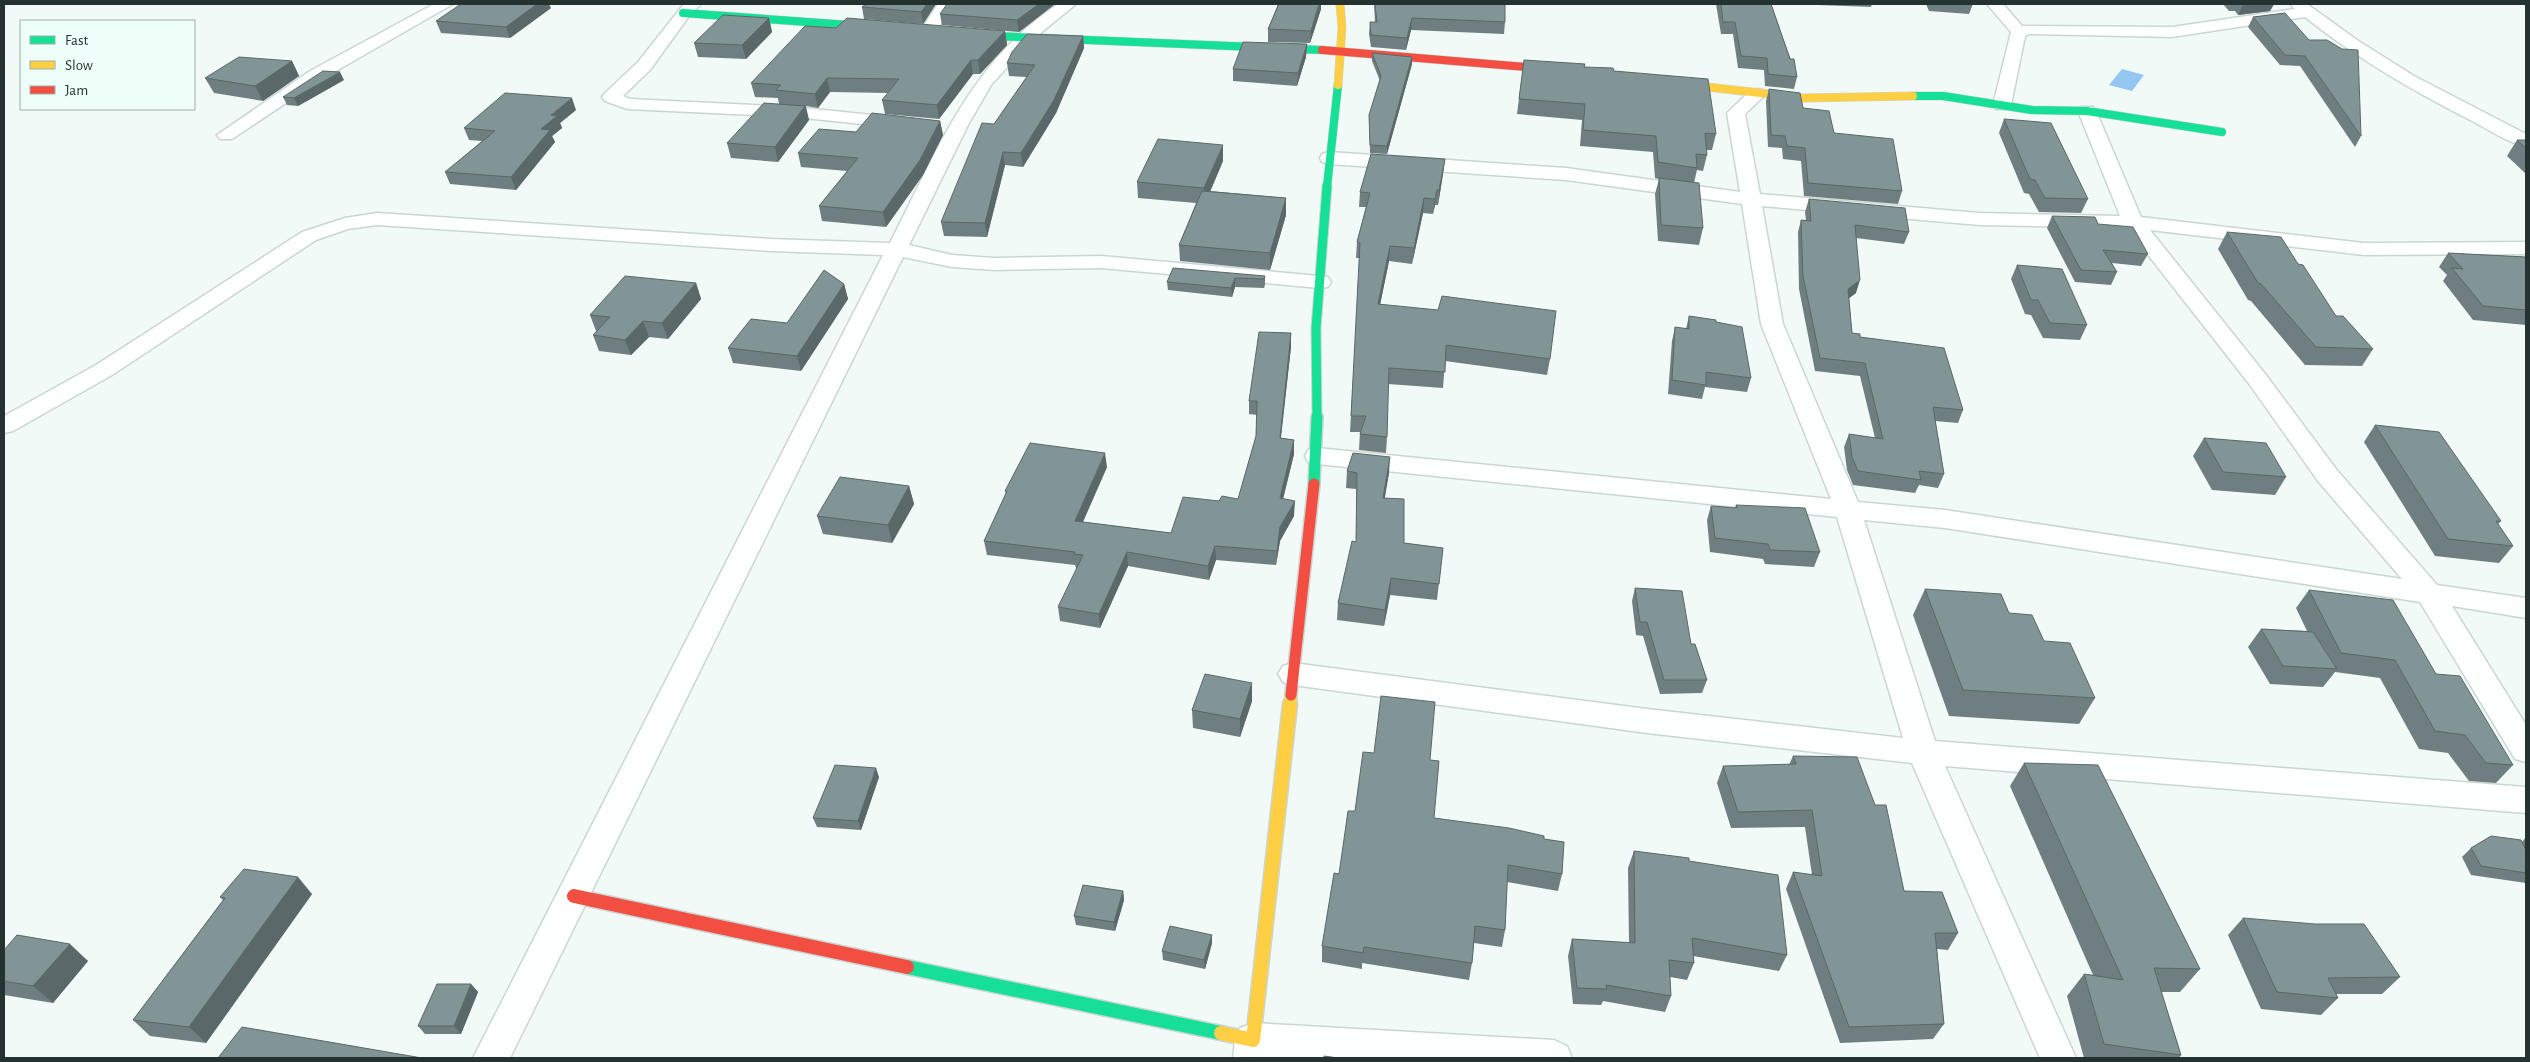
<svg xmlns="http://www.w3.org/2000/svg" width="2530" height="1062" font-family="'Alegreya Sans',sans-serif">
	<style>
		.water { fill: #93c7f2 }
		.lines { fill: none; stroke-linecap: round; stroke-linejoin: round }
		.street-casing { stroke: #cbd6d3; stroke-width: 3 }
		.fast-far3-casing { stroke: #cbd6d3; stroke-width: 9 }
		.fast-far2-casing { stroke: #cbd6d3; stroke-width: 11 }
		.fast-far1-casing { stroke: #cbd6d3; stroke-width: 14 }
		.fast-casing { stroke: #cbd6d3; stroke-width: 17 }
		.slow-far2-casing { stroke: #cbd6d3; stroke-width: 9 }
		.slow-far1-casing { stroke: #cbd6d3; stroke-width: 14 }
		.slow-casing { stroke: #cbd6d3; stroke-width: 17 }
		.jam-far2-casing { stroke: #cbd6d3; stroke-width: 9 }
		.jam-far1-casing { stroke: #cbd6d3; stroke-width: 14 }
		.jam-casing { stroke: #cbd6d3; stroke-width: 17 }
		.street { fill: #fdfefe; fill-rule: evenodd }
		.fast-far3 { stroke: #16e098; stroke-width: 8 }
		.fast-far2 { stroke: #16e098; stroke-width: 9 }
		.fast-far1 { stroke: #16e098; stroke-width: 11 }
		.fast { stroke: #16e098; stroke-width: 14 }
		.slow-far2 { stroke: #ffcf43; stroke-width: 8 }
		.slow-far1 { stroke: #ffcf43; stroke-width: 11 }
		.slow { stroke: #ffcf43; stroke-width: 14 }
		.jam-far2 { stroke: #f24e42; stroke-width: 8 }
		.jam-far1 { stroke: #f24e42; stroke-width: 11 }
		.jam { stroke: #f24e42; stroke-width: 14 }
		.wall { fill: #6f7f81 }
		.shaded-wall { fill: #5a6869 }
		.building { fill: #819496; stroke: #5a6869 }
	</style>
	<rect width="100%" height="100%" fill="#f2faf8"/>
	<path class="water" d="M2122,69L2144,75L2132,91L2109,85Z"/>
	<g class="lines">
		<g class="street-casing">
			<g id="street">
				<path d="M434,4H453L322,79L232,139H220L217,135L310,71Z"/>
				<path d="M684,4H701L689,16L650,70L623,96L630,99L795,107L901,118L907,119L910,123L907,127L901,128L795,117L627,109L605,101L602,97L605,93L638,62Z"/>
				<path d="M938,4H954L934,34H922L920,31Z"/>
				<path d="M1058,4H1076L1032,40L991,85L968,125L909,245L952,255L994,258L1101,256L1320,276L1328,277L1331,282L1328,287L1320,288L1101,268L994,270L952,267L903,257L510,1058H473L883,255L771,251L377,225L348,229L316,240L112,375L13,431L4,433V416L96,365L302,232L345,218L377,213L771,239L890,243C936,153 970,62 1058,4Z"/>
				<path d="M1987,4H2003L2022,26L2172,27L2295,9L2290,4H2307L2357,40L2414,76L2526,134V146C2508,143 2491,131 2474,122C2415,92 2357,59 2305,17L2172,37L2030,34L2026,35L2024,41L2011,105L2008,109H1996L1993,105L2011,32Z"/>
				<path d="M1757,89L1763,90L1766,94L1745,114L1760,194L1979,213L2120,216L2078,111L2081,107H2093L2096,111L2141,217L2364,243L2526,242V254L2364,255L2150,230L2266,375L2336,469L2437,585L2526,598V618L2452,606L2526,725V762L2515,759L2420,602L1945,528L1864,520L1935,741L2526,787V813L1945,766L2076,1058H2040L1912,763L1647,733L1293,685L1283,682L1278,674L1283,666L1293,663L1647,709L1903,738L1837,517L1317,464L1308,462L1305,456L1308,450L1317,448L1831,499L1761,324L1742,204L1566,180L1329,164L1322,162L1320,158L1322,154L1329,152L1566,168L1740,192L1727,113L1751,90ZM1762,206L1979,225L2127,228L2250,385L2318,481L2402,579L1945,510L1858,502L1783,324Z"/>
				<path d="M1253,1023L1554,1040L1567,1046L1572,1058H1233L1235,1040L1240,1028Z"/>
			</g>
		</g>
		<g class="fast-far3-casing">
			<g id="fast-far3">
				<path d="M683,13L877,27"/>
				<path d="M970,35L1322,50"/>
				<path d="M1913,96H1943L2032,110L2087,111L2222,132"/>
				<path d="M1327,187L1338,85"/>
			</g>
		</g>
		<g class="fast-far2-casing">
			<path id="fast-far2" d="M1317,418L1316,328L1327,186"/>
		</g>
		<g class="fast-far1-casing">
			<path id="fast-far1" d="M1314,484L1317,417"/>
		</g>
		<g class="fast-casing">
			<path id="fast" d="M907,967L1221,1033"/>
		</g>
		<g class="slow-far2-casing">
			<g id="slow-far2">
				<path d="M1673,83L1803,98L1913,96"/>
				<path d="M1338,85L1342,27L1340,4"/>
			</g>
		</g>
		<g class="slow-far1-casing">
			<path id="slow-far1" d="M1290,706L1291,695"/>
		</g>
		<g class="slow-casing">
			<path id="slow" d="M1221,1033L1253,1040L1290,704"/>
		</g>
		<g class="jam-far2-casing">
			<path id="jam-far2" d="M1322,50L1561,70"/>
		</g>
		<g class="jam-far1-casing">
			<path id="jam-far1" d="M1291,695L1314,484"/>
		</g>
		<g class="jam-casing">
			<path id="jam" d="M574,896L907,967"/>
		</g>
		<use href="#street" class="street"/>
		<use href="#fast-far3" class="fast-far3"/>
		<use href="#fast-far2" class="fast-far2"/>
		<use href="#fast-far1" class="fast-far1"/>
		<use href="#fast" class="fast"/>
		<use href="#slow-far2" class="slow-far2"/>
		<use href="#slow-far1" class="slow-far1"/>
		<use href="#slow" class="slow"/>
		<use href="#jam-far2" class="jam-far2"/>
		<use href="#jam-far1" class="jam-far1"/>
		<use href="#jam" class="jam"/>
	</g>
	<g class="wall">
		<path d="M936,4L923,24L864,19L862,7Z"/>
		<path d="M1055,4L1019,32L942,25L940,14Z"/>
		<path d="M1257,4H1321V9L1310,43L1268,42V29L1278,4Z"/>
		<path d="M1374,4H1505V22L1504,34L1411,30L1406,50L1371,47L1369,34L1370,22H1375Z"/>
		<path d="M1716,4H1771L1797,77L1794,89L1765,86L1764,70L1738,68L1733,34H1721Z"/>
		<path d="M1818,4H1872L1871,7L1818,5Z"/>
		<path d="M1926,4H1973L1969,14L1929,11Z"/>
		<path d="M2223,4H2274L2270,11L2238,15L2235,11H2229Z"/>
		<path d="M551,8L510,38L441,33L436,21Z"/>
		<path d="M2285,13L2361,136L2355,147L2300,66L2280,65L2248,27L2253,17Z"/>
		<path d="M769,18L772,32L746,59L698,57L694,43Z"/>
		<path d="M836,28L1005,31L1007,45L980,74H973L939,119L885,114L882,100L888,93L830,92L818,108L806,106L809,120L778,162L731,158L727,143L779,104L778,98L755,97L751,83Z"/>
		<path d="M1083,36L1084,48L1056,113L1023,167L1005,165L987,237L944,236L941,222L994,124L1027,77L1009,76L1007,63Z"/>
		<path d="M1307,44L1306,57L1297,86L1233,81V69Z"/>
		<path d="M1372,53L1412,57V64L1387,154L1370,153L1369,115L1380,81L1372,61Z"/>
		<path d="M1524,60L1614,71L1716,134L1712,150H1706L1707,155L1703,171L1697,170L1694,183L1703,228L1699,245L1658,241L1655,194L1659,179L1655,178L1653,152L1580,146L1582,120L1517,114Z"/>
		<path d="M292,61L299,76L263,101L214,93L205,78Z"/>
		<path d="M344,80L298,106L287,105L283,97Z"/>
		<path d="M1769,89L1803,108L1834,133L1902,191L1898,204L1804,196L1801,161L1783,159L1782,148L1768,147L1766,101Z"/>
		<path d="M576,110L560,123L562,128L552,136L555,142L516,190L450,184L445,172L482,141L469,140L464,128Z"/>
		<path d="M2004,119L2088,199L2081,213L2039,212L2029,194L2024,193L1999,133Z"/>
		<path d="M940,121L943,135L923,175L886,227L822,221L819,206L847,171L801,167L798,153L856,132Z"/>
		<path d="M2517,140H2526V174L2507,156Z"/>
		<path d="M1445,159L1443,174L1438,205H1435L1433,214L1423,213L1412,264L1389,261L1380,304L1550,359L1547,375L1445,361L1443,388L1388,384L1387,437L1386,453L1359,450L1360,432H1350L1360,258H1356L1357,242L1366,207H1359L1360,192Z"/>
		<path d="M1223,161L1210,191L1286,198V215L1270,270L1180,261L1179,245L1196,203L1138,198L1137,182Z"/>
		<path d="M1809,199L1909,232L1904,244L1856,238V293L1849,298L1852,333L1860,337L1963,410L1958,423L1935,421L1944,474L1938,488L1919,485L1915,493L1853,485L1847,470L1844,447L1849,434L1875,438L1860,376L1815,371L1799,289L1798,232L1801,220H1806L1805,212Z"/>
		<path d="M2052,216L2148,254L2141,266L2112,263L2117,272L2111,285L2075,282L2047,228Z"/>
		<path d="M2227,232L2298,264L2336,316L2373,349L2362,366L2305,365L2251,301L2248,300L2218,249Z"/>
		<path d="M2448,253L2526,257V325L2473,320L2443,281L2447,275L2439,267Z"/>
		<path d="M2017,265L2087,325L2080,340L2043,338L2031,315L2025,314L2011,279Z"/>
		<path d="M1265,276V285L1264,288L1235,287L1232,297L1168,290L1167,282Z"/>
		<path d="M696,283L701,299L668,339L649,337L631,355L599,351L593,335L597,331H596L590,315Z"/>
		<path d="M844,284L848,299L801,371L733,363L728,348L787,323Z"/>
		<path d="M1689,316L1716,322L1751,378L1747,392L1705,387L1702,399L1668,394L1672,341L1675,327L1686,329Z"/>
		<path d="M1291,333V347L1281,438L1294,440V454L1283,498L1294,516L1280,541L1276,565L1216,560L1209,580L1128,566L1100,628L1060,621L1058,607L1077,569L1076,568L1075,565L987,555L984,541L1006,494L1005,491L1107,467L1083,522L1171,533L1219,501L1238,499L1256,436L1257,415L1249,414V401Z"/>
		<path d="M2375,425L2501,521L2498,524L2513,546L2499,563L2435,556L2364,442Z"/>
		<path d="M2204,438L2286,477L2275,495L2212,490L2193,456Z"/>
		<path d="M1347,471L1389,473L1384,498L1404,543L1443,548L1437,600L1390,595L1384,626L1337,620L1338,603L1356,542V489L1346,488Z"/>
		<path d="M909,486L914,504L892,543L823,534L817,516Z"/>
		<path d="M1736,505L1820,552L1814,567L1765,564L1763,559L1710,552L1707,520L1711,506L1735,508Z"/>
		<path d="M1635,588L1691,644L1707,680L1702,693L1660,694L1643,636L1636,635L1632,601Z"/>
		<path d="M1925,589L2009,613L2044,641L2095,698L2079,724L1949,716L1913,615Z"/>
		<path d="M2309,590L2436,674L2513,765L2496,783L2469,781L2448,753L2419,749L2380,678L2335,672L2323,687L2270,684L2248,647L2261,629L2307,631L2296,608Z"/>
		<path d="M1252,683V701L1240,737L1193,728L1192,710Z"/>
		<path d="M1793,756L1904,891L1958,933L1948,950L1937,949L1944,1024L1933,1039L1840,1043L1786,889L1793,872L1812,875L1805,827L1731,828L1717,783L1723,766L1789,765Z"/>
		<path d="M1430,760L1434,818L1544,839L1562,874L1558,891L1507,882L1505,930L1502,947L1474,943L1472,963L1469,980L1362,963V969L1322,962V946L1339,874L1355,811Z"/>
		<path d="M2024,763L2200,969L2180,992H2161L2181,1055L2179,1058H2084L2067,996L2084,974L2093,975L2010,786Z"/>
		<path d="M879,777L861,830L817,827L813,818Z"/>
		<path d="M2526,837V883L2471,875L2462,857L2471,848L2522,842Z"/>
		<path d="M1634,851L1689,861L1787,955L1779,971L1693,956L1694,963L1687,980L1670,977L1671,996L1665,1012L1603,1001L1601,1005L1573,1004L1568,956L1572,939L1629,943L1628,868Z"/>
		<path d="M1123,891L1124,900L1115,931L1076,925L1074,916Z"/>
		<path d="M312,894L206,1043L150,1036L133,1020L223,900L220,897Z"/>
		<path d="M2243,918L2400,977L2382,994H2336L2338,998L2321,1015L2261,1009L2228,935Z"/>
		<path d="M1212,935V943L1205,969L1163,960L1162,951Z"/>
		<path d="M4,950L88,961L53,1003L4,995Z"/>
		<path d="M471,984L478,992L461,1034H425L418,1026Z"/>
	</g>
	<g class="shaded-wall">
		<path d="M537,4H549L551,8L510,38L506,27Z"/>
		<path d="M927,4H936L923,24L921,12Z"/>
		<path d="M1039,4H1055L1019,32L1017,20Z"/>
		<path d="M1319,4H1321V9L1310,43L1311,31Z"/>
		<path d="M2252,4H2274L2270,11L2238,15L2243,5Z"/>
		<path d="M769,18L772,32L746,59L742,45Z"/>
		<path d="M1412,18L1411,30L1406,50L1407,38Z"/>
		<path d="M1005,31L1007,45L980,74L978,60Z"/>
		<path d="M1083,36L1084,48L1056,113L1023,167L1021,153Z"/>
		<path d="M1307,44L1306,57L1297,86L1298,73Z"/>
		<path d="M1412,57V64L1387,154V146Z"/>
		<path d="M971,60L973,74L939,119L937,105Z"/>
		<path d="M292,61L299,76L263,101L255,86Z"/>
		<path d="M340,72L344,80L298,106L294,98Z"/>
		<path d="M827,78L830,92L818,108L815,94Z"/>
		<path d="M572,98L576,110L560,123L562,128L552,136L555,142L516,190L511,177L541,129L551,115Z"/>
		<path d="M805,106L809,120L778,162L775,147Z"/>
		<path d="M940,121L943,135L923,175L886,227L883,212Z"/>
		<path d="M1223,145V161L1205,204L1204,188Z"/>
		<path d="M1003,152L1005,165L987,237L985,223Z"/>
		<path d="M1445,159L1443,174L1438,205L1439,190Z"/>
		<path d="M1437,190L1435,205L1433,214L1435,199Z"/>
		<path d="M1286,198V215L1270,270V253Z"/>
		<path d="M1424,198L1423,213L1412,264L1414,248Z"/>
		<path d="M1390,246L1389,261L1377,320L1378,304Z"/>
		<path d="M1235,278V287L1232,297L1231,288Z"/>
		<path d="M1860,280L1856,293L1844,302L1848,289Z"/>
		<path d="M696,283L701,299L668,339L662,323Z"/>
		<path d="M844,284L848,299L801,371L797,356Z"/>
		<path d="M643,321L649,337L631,355L625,340Z"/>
		<path d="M1291,333V347L1279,452L1280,438Z"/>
		<path d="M1294,440V454L1280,512V498Z"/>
		<path d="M1105,453L1107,467L1077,535L1075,521Z"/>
		<path d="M1390,457L1389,473L1382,515L1383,498Z"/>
		<path d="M909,486L914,504L892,543L888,525Z"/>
		<path d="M1295,501L1294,516L1280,541L1276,565L1277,551L1280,527Z"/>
		<path d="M1215,546L1216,560L1209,580L1208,566Z"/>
		<path d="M1127,552L1128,566L1100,628L1099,614Z"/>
		<path d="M1391,578L1390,595L1384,626L1385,610Z"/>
		<path d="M1252,683V701L1240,737V719Z"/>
		<path d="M876,768L879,777L861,830L858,821Z"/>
		<path d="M298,877L312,894L206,1043L189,1027Z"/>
		<path d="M1123,891L1124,900L1115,931L1114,922Z"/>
		<path d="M1212,935V943L1205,969L1204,960Z"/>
		<path d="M70,944L88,961L53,1003L33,986Z"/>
		<path d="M471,984L478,992L461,1034L454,1026Z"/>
	</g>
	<g class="building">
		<path d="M461,4H537L506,27L436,21Z"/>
		<path d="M866,4H927L921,12L862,7Z"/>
		<path d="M947,4H1039L1017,20L940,14Z"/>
		<path d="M1279,4H1319L1311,31L1268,29Z"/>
		<path d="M1375,4H1505V22L1412,18L1407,38L1371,35L1370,22H1377Z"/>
		<path d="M1721,4H1771L1790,59H1794L1797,77L1768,74L1767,58L1741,56L1735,22H1723Z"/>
		<path d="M2285,13L2309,40H2327L2342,49L2358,50L2361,136L2305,56L2285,55L2253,17Z"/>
		<path d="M723,15L769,18L742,45L694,43Z"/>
		<path d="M847,18L1005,31L978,60H971L937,105L882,100L899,79L827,78L815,94L776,90L781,85L751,83L805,26L836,28Z"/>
		<path d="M1027,34L1083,36L1054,100L1021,153L1003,152L985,223L941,222L982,123L994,124L1035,65L1007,63L1012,52Z"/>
		<path d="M1243,42L1307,44L1298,73L1233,69Z"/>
		<path d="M1372,53L1412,57L1387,146L1370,145L1369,115L1381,76Z"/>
		<path d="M239,57L292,61L255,86L205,78Z"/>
		<path d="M1524,60L1585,64L1584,67L1613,68L1614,71L1708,79L1716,134L1705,133L1707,155L1696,154L1697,168L1658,162L1656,136L1583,130L1585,104L1519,99Z"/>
		<path d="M323,71L340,72L294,98L283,97Z"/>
		<path d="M1769,89L1800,93L1803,108L1829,111L1834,133L1893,139L1902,191L1808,183L1805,148L1787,146L1785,136L1771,135Z"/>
		<path d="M505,93L572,98L551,115L557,116L541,129L550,130L511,177L445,172L495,131L464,128Z"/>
		<path d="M764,103L805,106L775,147L727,143Z"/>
		<path d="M872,113L940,121L920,160L883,212L819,206L858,158L798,153L819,129L856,132Z"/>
		<path d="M2004,119L2051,123L2088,199L2045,198L2035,180L2030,179Z"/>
		<path d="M1158,139L1223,145L1204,188L1137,182Z"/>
		<path d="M2517,140H2526V148Z"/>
		<path d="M1371,154L1445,159L1439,190H1437L1435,199L1424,198L1414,248L1390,246L1378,304L1438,310L1442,296L1556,311L1550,359L1446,345L1445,372L1389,368L1387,437L1360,434L1366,416H1351L1360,243L1357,242L1370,193L1360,192Z"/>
		<path d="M1659,178L1699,183L1703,228L1661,225Z"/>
		<path d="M1202,191L1286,198L1270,253L1179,245Z"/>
		<path d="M1809,199L1905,208L1909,232L1855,225L1860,280L1848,289L1852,333L1860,334V337L1944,348L1963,410L1933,407L1944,474L1919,471L1921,480L1858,471L1852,457L1849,434L1883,439L1865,363L1820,358L1803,276L1801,220L1811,221Z"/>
		<path d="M2052,216L2095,217L2098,224L2133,227L2148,254L2103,250L2117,272L2081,270Z"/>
		<path d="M2227,232L2281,237L2298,264L2303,265L2336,316H2343L2373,349L2316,347L2261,284L2258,283Z"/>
		<path d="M2448,253L2526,257V310L2483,306L2452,268L2463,269Z"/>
		<path d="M2017,265L2062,269L2087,325L2050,323L2038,300H2031Z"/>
		<path d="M1173,268L1265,276L1264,279L1235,278L1231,288L1167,282Z"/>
		<path d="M824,270L844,284L797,356L728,348L751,319L787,323Z"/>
		<path d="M625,276L696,283L662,323L643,321L625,340L593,335L610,317L590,315Z"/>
		<path d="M1689,316L1716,320V322L1742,327L1751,378L1706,372V385L1672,380L1675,327L1689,329Z"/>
		<path d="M1259,332L1291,333L1280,438L1294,440L1280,498L1295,501L1280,527L1277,551L1215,546L1208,566L1127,552L1099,614L1058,607L1083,555L1074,554L1075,552L984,541L1007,491H1005L1030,443L1105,453L1075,521L1171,533L1183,497L1219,501L1222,496L1238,499L1256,436L1257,401H1249Z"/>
		<path d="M2375,425L2439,432L2501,521H2496L2513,546L2448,539Z"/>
		<path d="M2204,438L2266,443L2286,477L2223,472Z"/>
		<path d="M1353,453L1390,457L1383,498L1404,499V543L1443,548L1439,584L1391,578L1385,610L1338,603L1352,541L1356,542L1357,473L1347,471Z"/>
		<path d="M840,477L909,486L888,525L817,516Z"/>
		<path d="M1736,505L1805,508L1820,552L1770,550L1768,544L1715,538L1711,506L1737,508Z"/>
		<path d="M1635,588L1682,591L1691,644H1695L1707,680H1664L1647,622H1640Z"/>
		<path d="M1925,589L2001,594L2009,613L2032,615L2044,641L2070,643L2095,698L1963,690Z"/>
		<path d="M2309,590L2393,600L2436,674L2460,676L2513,765L2486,763L2465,735L2435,731L2395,660L2341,653Z"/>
		<path d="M2261,629L2313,632L2337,669L2283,666Z"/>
		<path d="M1205,674L1252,683L1240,719L1192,710Z"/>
		<path d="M1381,696L1435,702L1430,760L1439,761L1434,818L1509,828L1544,836V839L1564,842L1562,874L1508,865L1505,930L1475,926L1472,963L1364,947L1363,953L1322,946L1334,873L1339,874L1348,811H1355L1363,752L1374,753Z"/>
		<path d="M1793,756L1857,757L1875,805H1886L1904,891L1942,892L1958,933H1935L1944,1024L1849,1027L1793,872L1822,876L1812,810L1738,812L1723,766L1796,764Z"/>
		<path d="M2024,763L2098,765L2200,969L2154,968L2181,1055L2104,1044L2084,974L2123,980Z"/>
		<path d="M835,765L876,768L858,821L813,818Z"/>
		<path d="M2491,836L2521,840L2526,850V873L2481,866L2471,848Z"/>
		<path d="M1634,851L1689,858V861L1778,875L1787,955L1692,938L1694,963L1669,960L1671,996L1606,985L1607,989L1577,988L1572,939L1635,943Z"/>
		<path d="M244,869L298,877L189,1027L133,1020L225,898L220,897Z"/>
		<path d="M1083,885L1123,891L1114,922L1074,916Z"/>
		<path d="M2243,918L2315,924H2364L2400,977L2328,978L2338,998L2277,992Z"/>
		<path d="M1170,926L1212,935L1204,960L1162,951Z"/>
		<path d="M17,935L70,944L33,986L4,981V950Z"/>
		<path d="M437,984H471L454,1026H418Z"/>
		<path d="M242,1027L422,1058H218Z"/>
		<path d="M1324,1056L1338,1058H1324Z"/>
	</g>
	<rect width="2530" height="1062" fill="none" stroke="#243330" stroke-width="10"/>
	<rect x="20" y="20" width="175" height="90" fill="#eefef9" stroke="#9dada9"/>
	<rect x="30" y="36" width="25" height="8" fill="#16e098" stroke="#9dada9"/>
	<text x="65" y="45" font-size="15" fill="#243330">Fast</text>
	<rect x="30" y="61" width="25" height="8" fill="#ffcf43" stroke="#9dada9"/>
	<text x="65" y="70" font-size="15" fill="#243330">Slow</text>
	<rect x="30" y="86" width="25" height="8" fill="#f24e42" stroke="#9dada9"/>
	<text x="65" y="95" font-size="15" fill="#243330">Jam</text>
</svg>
